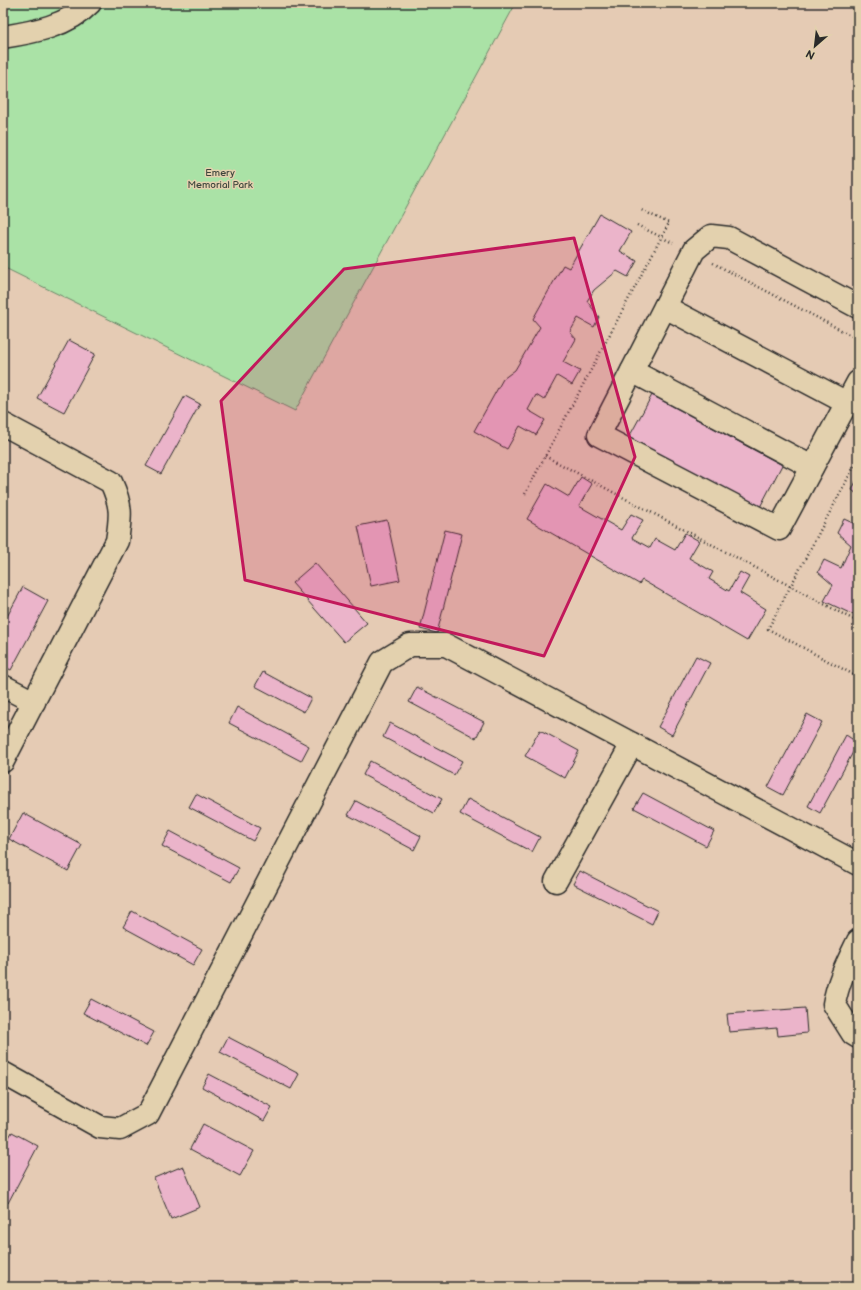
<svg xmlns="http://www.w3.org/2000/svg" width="861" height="1290" font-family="'Balsamiq Sans',sans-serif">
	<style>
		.green { fill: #aae2a6; stroke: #6a8668 }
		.building { fill: #ebb4ca; stroke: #2b2b2b }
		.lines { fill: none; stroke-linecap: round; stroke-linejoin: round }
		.minor-casing { stroke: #2b2b2b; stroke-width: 25 }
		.path { stroke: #2b2b2b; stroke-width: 2.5; stroke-dasharray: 1 3; stroke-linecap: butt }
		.minor { stroke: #e3d1ae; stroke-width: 22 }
		.marked { fill: #c2185b; fill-opacity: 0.2; stroke: #c2185b; stroke-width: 3; stroke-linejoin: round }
		.labels { text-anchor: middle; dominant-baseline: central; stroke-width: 3; stroke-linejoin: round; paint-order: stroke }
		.park-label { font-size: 10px; fill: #3e463d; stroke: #e3d1ae }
	</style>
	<rect width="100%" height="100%" fill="#e5cbb4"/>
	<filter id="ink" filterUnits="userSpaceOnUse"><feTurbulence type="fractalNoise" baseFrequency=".025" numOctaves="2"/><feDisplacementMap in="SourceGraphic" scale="8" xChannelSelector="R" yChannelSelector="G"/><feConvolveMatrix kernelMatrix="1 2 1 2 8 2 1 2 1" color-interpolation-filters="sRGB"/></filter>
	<g filter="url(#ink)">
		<path class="green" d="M3,3H516L295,411L3,267Z"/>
		<g class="building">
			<path d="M600,214L631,232L620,251L637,261L628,277L617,271L594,290L587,301L599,317L594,327L578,318L570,332L576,339L563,362L580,371L572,385L557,376L544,400L536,395L528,410L545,420L536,435L520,426L507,449L474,431L503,379L515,370L540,327L533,319L563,265L569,268Z"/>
			<path d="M69,340L95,354L64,412L37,398Z"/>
			<path d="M652,395L782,465L759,509L628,439Z"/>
			<path d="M185,396L200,404L161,474L146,466Z"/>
			<path d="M581,477L592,484L579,506L621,530L631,514L643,520L632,538L650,548L655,539L675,550L685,533L699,541L689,558L713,572L709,579L729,591L740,572L749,577L740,593L766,609L747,641L642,580L639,584L527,519L547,484L569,497Z"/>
			<path d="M858,477V495L852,490Z"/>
			<path d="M858,517V617L824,601L833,585L818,572L824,560L841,568L851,545L837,533L844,519L855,524Z"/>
			<path d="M387,520L400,580L371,586L358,526Z"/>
			<path d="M445,530L462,534L437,633L420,629Z"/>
			<path d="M315,563L367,623L344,642L292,583Z"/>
			<path d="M23,587L48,601L11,670L3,666V624Z"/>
			<path d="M696,656L710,663L672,735L658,727Z"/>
			<path d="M263,672L311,698L304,712L255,686Z"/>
			<path d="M417,687L484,722L476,738L409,702Z"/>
			<path d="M237,707L309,746L301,761L229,723Z"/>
			<path d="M807,714L822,722L783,795L768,787Z"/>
			<path d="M390,723L462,761L454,775L383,737Z"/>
			<path d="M540,730L579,751L565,778L525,756Z"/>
			<path d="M846,735L858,743L820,813L808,806Z"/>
			<path d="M370,761L442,799L434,813L363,775Z"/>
			<path d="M643,793L714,831L706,846L634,808Z"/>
			<path d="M196,794L260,828L253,841L189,807Z"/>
			<path d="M468,799L540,837L532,852L460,814Z"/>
			<path d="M356,801L421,836L414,850L348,815Z"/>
			<path d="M23,813L82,845L68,871L9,839Z"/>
			<path d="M170,831L239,868L231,882L162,846Z"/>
			<path d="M580,871L658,911L652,924L573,884Z"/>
			<path d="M132,911L202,949L193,965L123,927Z"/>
			<path d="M91,999L154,1032L146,1046L83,1013Z"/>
			<path d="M805,1008L807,1033L778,1036L777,1028L729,1032L727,1014Z"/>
			<path d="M228,1037L299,1074L291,1089L220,1052Z"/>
			<path d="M209,1074L272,1107L264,1121L202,1087Z"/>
			<path d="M203,1124L254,1151L240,1176L190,1149Z"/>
			<path d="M12,1132L38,1146L8,1203L3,1200V1148Z"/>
			<path d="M183,1166L200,1207L171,1219L154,1178Z"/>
		</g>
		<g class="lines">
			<g class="minor-casing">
				<g id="minor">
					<path d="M3,37C34,32 68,26 90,3"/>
					<path d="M665,307L847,403"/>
					<path d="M858,307L729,238L711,236L694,250L599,435L779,529L858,382"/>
					<path d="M632,371L812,467"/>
					<path d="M3,424L111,482C122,506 121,515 117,541L3,761"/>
					<path d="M3,686L34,702"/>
					<path d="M556,881L632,744"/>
					<path d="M858,941C848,962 838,981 834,1004L853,1034L858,1037"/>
					<path d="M3,1073L100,1127L120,1129L148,1114L382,662L410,645H446L858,864"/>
				</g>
			</g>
			<g class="path">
				<path d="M637,225L673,243"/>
				<path d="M713,263L858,339"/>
				<path d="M545,456L858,622"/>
				<path d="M858,459L768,629L858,677"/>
				<path d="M525,494L669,223L641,210"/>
			</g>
			<use href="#minor" class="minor"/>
		</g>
	</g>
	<path class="marked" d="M574,238L635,457L544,656L245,580L221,401L344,269Z"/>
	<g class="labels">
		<g class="park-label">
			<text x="220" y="173">Emery<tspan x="220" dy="12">Memorial Park</tspan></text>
		</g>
	</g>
	<rect width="861" height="1290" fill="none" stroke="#e3d1ae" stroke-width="16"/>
	<rect x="8" y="8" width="845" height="1274" fill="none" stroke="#2b2b2b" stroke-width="1.5" filter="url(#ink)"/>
	<g transform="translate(815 46) rotate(208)" stroke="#e3d1ae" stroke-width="3" paint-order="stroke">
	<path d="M0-3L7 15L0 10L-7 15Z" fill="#2b2b2b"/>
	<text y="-6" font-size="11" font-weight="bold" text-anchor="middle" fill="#2b2b2b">N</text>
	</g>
</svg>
